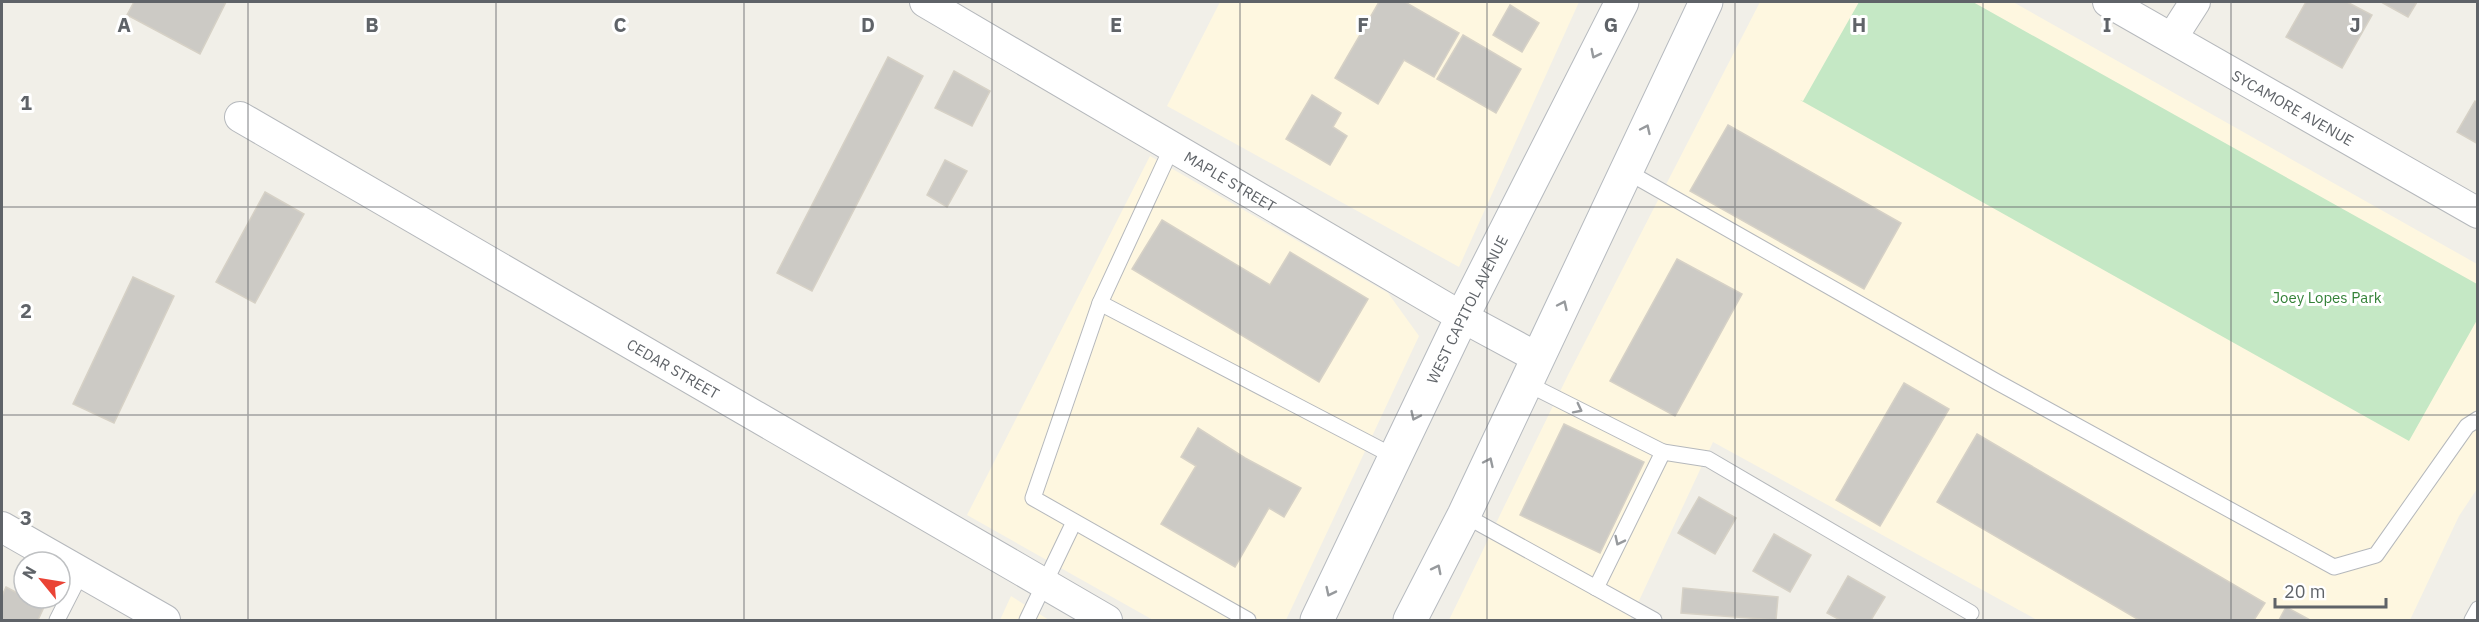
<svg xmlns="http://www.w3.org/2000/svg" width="2479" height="622" font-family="'IBM Plex Sans',sans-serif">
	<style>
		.commercial { fill: #fef7e0 }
		.green { fill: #c5e8c5 }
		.building { fill: #cccac5; stroke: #d6d1c6; stroke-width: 1.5 }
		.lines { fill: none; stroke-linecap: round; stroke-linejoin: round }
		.lane-casing { stroke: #b5b8bc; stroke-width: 17 }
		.street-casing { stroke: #b5b8bc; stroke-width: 32 }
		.secondary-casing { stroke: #b6babf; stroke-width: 35 }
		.lane { stroke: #fff; stroke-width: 15 }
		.street { stroke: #fff; stroke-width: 30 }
		.secondary { stroke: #fff; stroke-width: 33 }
		.oneway { stroke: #979a9d }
		.grid { fill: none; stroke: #5f6368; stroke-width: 1.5; stroke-opacity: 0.55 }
		.labels { text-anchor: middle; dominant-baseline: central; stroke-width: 6; stroke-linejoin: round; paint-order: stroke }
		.street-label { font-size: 15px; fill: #5f6368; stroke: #fff }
		.park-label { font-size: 15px; fill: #348238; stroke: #fff }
		.grid-label { font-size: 20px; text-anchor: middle; font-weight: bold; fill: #5f6368; stroke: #fff; stroke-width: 6; stroke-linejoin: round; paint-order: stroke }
	</style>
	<rect width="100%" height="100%" fill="#f1efe8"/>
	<g class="commercial">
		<path d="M1220,2H1579L1459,267L1167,106Z"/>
		<path d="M1760,2H2013L2477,264V489L2459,516L2410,620H2037L1713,442L1630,620H1449L1568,375Z"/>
		<path d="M1150,156L1388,293L1419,336L1286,620H1153L967,515Z"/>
		<path d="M1011,596L1049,620H1000Z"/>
	</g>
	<path class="green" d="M1859,2H1973L2477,284V320L2409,441L1800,100L1803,101Z"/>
	<g class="building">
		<path d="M134,2H226L200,54L127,15Z"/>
		<path d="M1379,2H1405L1459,33L1434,77L1404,60L1378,104L1335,78Z"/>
		<path d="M2306,2H2347L2372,15L2342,68L2286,37Z"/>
		<path d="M2381,2H2417L2408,17Z"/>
		<path d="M1510,5L1539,23L1522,52L1493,35Z"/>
		<path d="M1463,35L1521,69L1496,113L1437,79Z"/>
		<path d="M888,57L923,76L812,291L777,273Z"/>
		<path d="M954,71L990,91L972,126L935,108Z"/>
		<path d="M1312,95L1341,113L1333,127L1347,136L1330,165L1286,139Z"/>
		<path d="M2475,101L2478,103V144L2457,132Z"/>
		<path d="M1728,125L1901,223L1864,289L1690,191Z"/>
		<path d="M945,160L967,171L947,207L927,195Z"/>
		<path d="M265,192L304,214L255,303L216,282Z"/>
		<path d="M1162,220L1270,285L1290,252L1368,299L1319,382L1132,269Z"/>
		<path d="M1677,259L1742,294L1675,416L1610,381Z"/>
		<path d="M133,277L174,296L114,423L73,404Z"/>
		<path d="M1904,383L1949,409L1880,526L1836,500Z"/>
		<path d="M1564,424L1644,462L1600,553L1520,515Z"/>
		<path d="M1198,428L1245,458L1301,488L1284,517L1269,508L1235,567L1161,524L1196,466L1181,457Z"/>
		<path d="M1977,434L2265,603L2254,620H2139L1937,502Z"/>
		<path d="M1699,497L1736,518L1715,554L1678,533Z"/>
		<path d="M1774,534L1811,555L1790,592L1753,571Z"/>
		<path d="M1848,576L1885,597L1871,620H1840L1827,613Z"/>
		<path d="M6,587L44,607L38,620H2V596Z"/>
		<path d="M1683,588L1778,597L1776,620L1681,613Z"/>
		<path d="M2286,607L2310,620H2279Z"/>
	</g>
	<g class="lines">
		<g class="lane-casing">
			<g id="lane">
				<path d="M1172,147L1100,303L1395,457"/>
				<path d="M1626,171L1997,382L2334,567L2376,555L2467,426L2478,419"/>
				<path d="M1100,303L1033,498L1248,620"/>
				<path d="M1526,383L1663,452L1596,588"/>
				<path d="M1663,452L1708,459L1971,613"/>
				<path d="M1464,515L1654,620"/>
				<path d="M57,620L81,573"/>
				<path d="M1027,620L1074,522"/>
				<path d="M2472,620L2478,609"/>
			</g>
		</g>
		<g class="street-casing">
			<g id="street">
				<path id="s1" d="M925,2L1462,317L1538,358"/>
				<path id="s2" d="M2108,2L2478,213"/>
				<path d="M2172,38L2195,2"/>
				<path id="s3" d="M240,117L1107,620"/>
				<path d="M2,527L165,620"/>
			</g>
		</g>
		<g class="secondary-casing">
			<g id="secondary">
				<path id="s4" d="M1317,620L1462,317L1622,2"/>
				<path d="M1410,620L1464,515L1706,2"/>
			</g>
		</g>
		<use href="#lane" class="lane"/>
		<use href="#street" class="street"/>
		<use href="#secondary" class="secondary"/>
	</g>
	<defs><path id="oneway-chevron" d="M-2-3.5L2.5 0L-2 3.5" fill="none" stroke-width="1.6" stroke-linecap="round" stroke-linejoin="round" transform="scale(1.5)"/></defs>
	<g class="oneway">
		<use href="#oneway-chevron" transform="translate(1595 54) rotate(117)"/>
		<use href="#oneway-chevron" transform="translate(1646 129) rotate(-65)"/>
		<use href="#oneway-chevron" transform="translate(1563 305) rotate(-65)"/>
		<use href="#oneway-chevron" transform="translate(1578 409) rotate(27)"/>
		<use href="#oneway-chevron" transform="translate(1415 416) rotate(115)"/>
		<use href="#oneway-chevron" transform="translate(1489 462) rotate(-65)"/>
		<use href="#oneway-chevron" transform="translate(1619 541) rotate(116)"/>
		<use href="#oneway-chevron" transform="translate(1437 569) rotate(-63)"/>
		<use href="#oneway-chevron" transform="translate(1330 592) rotate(116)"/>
	</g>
	<path class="grid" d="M248,2V620M496,2V620M744,2V620M992,2V620M1240,2V620M1487,2V620M1735,2V620M1983,2V620M2231,2V620M2,207H2478M2,415H2478"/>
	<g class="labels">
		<g class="street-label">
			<text stroke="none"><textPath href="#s2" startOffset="213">SYCAMORE AVENUE</textPath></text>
			<text stroke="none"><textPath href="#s1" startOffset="354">MAPLE STREET</textPath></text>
			<text stroke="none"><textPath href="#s4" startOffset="345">WEST CAPITOL AVENUE</textPath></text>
			<text stroke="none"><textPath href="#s3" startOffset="501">CEDAR STREET</textPath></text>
		</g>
		<g class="park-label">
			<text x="2327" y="297">Joey Lopes Park</text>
		</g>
	</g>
	<g class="grid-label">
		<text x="124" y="32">A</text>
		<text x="372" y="32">B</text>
		<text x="620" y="32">C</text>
		<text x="868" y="32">D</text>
		<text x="1116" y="32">E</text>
		<text x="1363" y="32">F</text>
		<text x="1611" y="32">G</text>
		<text x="1859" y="32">H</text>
		<text x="2107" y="32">I</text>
		<text x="2355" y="32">J</text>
		<text x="26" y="110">1</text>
		<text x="26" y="318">2</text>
		<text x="26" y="525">3</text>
	</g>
	<rect width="2479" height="622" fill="none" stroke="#5f6368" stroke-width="6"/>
	<g transform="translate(42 580) rotate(300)"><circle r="28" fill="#ffffff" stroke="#bfc1c3" stroke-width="1.5"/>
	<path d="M0-4.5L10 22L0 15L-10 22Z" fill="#ea4335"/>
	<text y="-9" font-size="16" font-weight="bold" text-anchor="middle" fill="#5f6368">N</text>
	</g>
	<path d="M2275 598v9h111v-9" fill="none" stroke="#5f6368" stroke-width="3"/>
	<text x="2284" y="598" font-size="18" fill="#5f6368" stroke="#ffffff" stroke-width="4.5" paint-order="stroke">20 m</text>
</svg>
